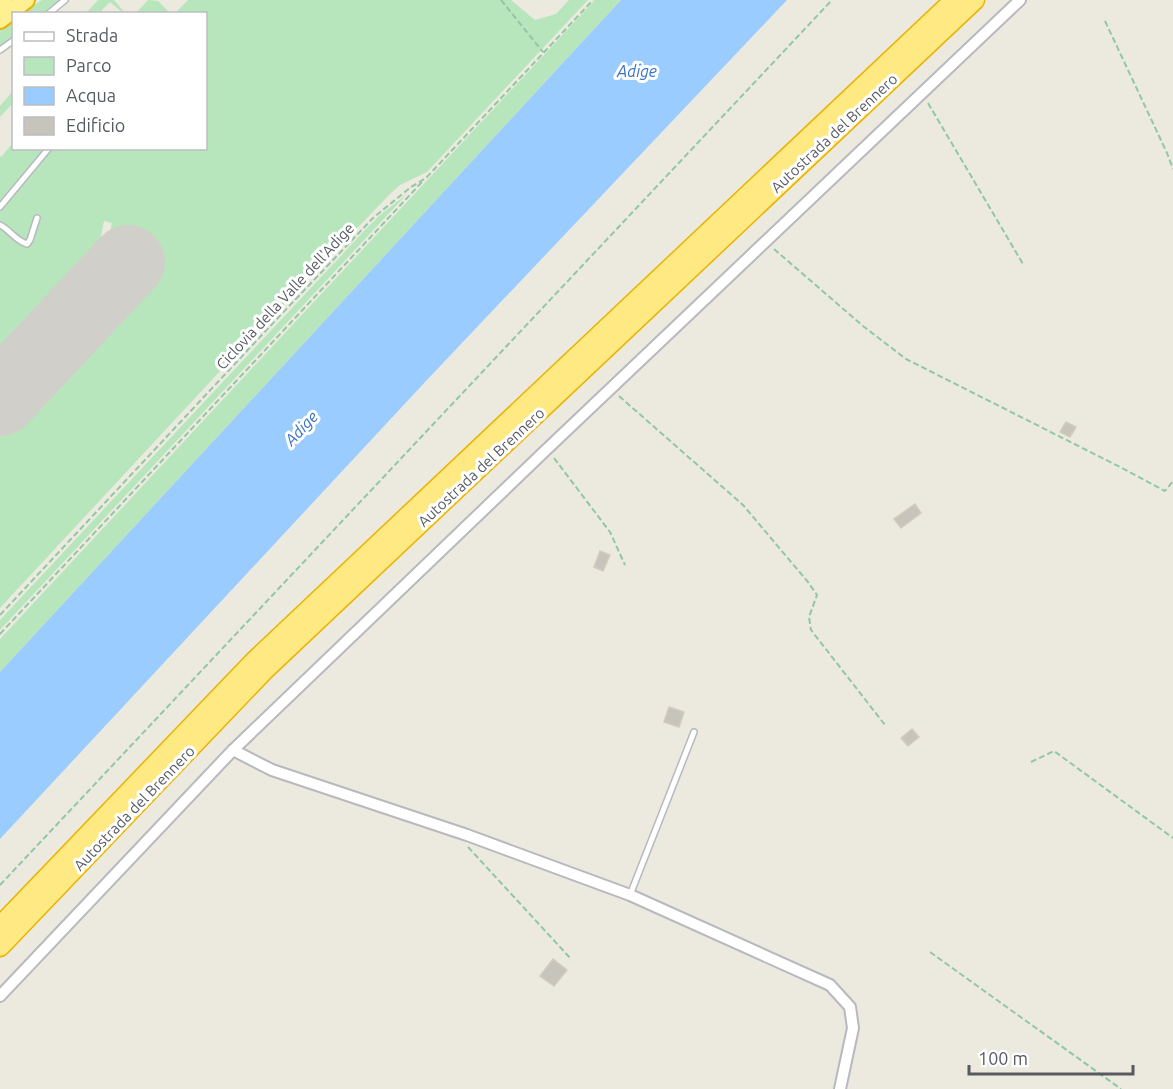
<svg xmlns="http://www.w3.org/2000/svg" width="1173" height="1089" font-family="Ubuntu,sans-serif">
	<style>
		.green { fill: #b8e6bc }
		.water { fill: #9bccff }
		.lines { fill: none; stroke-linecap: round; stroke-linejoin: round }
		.runway { stroke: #d0cfc9; stroke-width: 74 }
		.building { fill: #c7c4bb; stroke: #d1ccbc; stroke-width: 1.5 }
		.service-casing { stroke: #b7b9bf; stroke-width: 8 }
		.minor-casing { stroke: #b7b9bf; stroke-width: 14 }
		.trunk-casing { stroke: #eab300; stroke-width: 20 }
		.motorway-casing { stroke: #eab300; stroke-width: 21 }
		.path { stroke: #91c7a5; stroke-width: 2; stroke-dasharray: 6 3; stroke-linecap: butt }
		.service { stroke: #fff; stroke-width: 5 }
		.minor { stroke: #fff; stroke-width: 10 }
		.trunk { stroke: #fff091; stroke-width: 16 }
		.motorway { stroke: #ffe982; stroke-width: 18 }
		.labels { text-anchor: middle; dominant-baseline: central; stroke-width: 6; stroke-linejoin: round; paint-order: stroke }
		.street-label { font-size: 15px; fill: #575b61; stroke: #fff }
		.water-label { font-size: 16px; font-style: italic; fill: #3773c9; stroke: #fff }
	</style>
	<rect width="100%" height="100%" fill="#eceade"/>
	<g class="green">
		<path d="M42,0H61L43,13L20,14Z"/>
		<path d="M98,0H114L125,13H123L110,2L99,13H86Z"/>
		<path d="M148,0L158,1L170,13H136Z"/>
		<path d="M188,0H511L535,20L556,14L569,0H588L427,172L400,185L390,194L236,354L0,608V437L147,280L107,242L112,223L104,221L97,258L0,361V227L26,247L29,245L35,218L27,240L25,241L0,223V155L1,157L13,143L14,148H206V14L172,13L176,12Z"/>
		<path d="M595,0H621L0,672V639Z"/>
		<path d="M13,17V36L0,47V27Z"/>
		<path d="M13,91V103L0,117V106Z"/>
		<path d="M407,194L0,630V620L366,229L380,215Z"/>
	</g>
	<path class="water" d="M621,0H787L426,381L0,839V672Z"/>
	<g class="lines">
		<path class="runway" d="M0,399L128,262"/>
	</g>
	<g class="building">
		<path d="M1066,422L1076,427L1070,437L1060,432Z"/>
		<path d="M915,504L921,513L901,528L894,519Z"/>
		<path d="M600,551L610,555L603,571L594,567Z"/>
		<path d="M669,707L684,712L679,727L664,722Z"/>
		<path d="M912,729L919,737L908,746L901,738Z"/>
		<path d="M553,959L567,970L554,986L540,976Z"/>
	</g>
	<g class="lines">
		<g class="service-casing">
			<g id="service">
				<path d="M48,14L65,0"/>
				<path d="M0,50L14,40"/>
				<path d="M0,207L49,148"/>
				<path d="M0,225C10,230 16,241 27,244L30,240L37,218"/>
				<path d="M630,895L694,732"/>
			</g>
		</g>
		<g class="minor-casing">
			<g id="minor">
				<path d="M233,750L272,770L467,835L630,895L830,985L850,1007L853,1028L840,1089"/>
				<path d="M0,996L233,750L547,449L1020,0"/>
			</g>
		</g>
		<g class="trunk-casing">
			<g id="trunk">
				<path d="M0,3L4,0"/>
				<path d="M0,20L26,0"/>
			</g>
		</g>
		<g class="motorway-casing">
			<g id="motorway">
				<path d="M0,926L254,661L954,0"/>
				<path d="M0,947L265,670L975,0"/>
			</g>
		</g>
		<g class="path">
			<path d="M501,0L543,52"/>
			<path d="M1105,21L1167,153L1173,169"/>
			<path d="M928,103L1023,264"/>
			<path d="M774,249L863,326L906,359L1122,468L1165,491L1173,481"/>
			<path d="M619,396L743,505L808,582L817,595L809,617L811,630L885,725"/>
			<path d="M554,458L610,532L625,565"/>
			<path d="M0,615L273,323L373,218L411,187L426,178L593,0"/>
			<path d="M0,634L422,182"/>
			<path d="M1031,762L1054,751L1173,838"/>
			<path d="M468,847L571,959"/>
			<path d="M0,885L832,0"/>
			<path d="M930,952L1121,1089"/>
		</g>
		<use href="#service" class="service"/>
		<use href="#minor" class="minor"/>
		<use href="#trunk" class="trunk"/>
		<use href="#motorway" class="motorway"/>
	</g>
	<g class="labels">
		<g class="street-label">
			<text transform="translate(834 133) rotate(-43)">Autostrada del Brennero</text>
			<text transform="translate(285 296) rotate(-47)">Ciclovia della Valle dell'Adige</text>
			<text transform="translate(481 467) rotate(-43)">Autostrada del Brennero</text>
			<text transform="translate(134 808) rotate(-46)">Autostrada del Brennero</text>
		</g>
		<g class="water-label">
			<text x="637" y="71">Adige</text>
			<text transform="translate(301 428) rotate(-47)">Adige</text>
		</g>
	</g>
	<rect x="12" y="12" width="195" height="138" fill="#ffffff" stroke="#bcbdc0" stroke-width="1.5"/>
	<rect x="24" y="32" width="30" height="9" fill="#ffffff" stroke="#bcbdc0" stroke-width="1.5"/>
	<text x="66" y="42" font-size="18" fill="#575b61">Strada</text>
	<rect x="24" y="57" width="30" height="18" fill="#b8e6bc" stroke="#bcbdc0" stroke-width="1.5"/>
	<text x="66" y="72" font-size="18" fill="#575b61">Parco</text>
	<rect x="24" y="87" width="30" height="18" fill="#9bccff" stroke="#bcbdc0" stroke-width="1.5"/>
	<text x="66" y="102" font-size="18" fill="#575b61">Acqua</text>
	<rect x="24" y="117" width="30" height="18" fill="#c7c4bb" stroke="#bcbdc0" stroke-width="1.5"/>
	<text x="66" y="132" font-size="18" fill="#575b61">Edificio</text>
	<path d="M969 1065v9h164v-9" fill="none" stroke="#575b61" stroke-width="3"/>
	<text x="978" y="1065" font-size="18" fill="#575b61" stroke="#ffffff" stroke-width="4.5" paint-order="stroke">100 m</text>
</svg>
